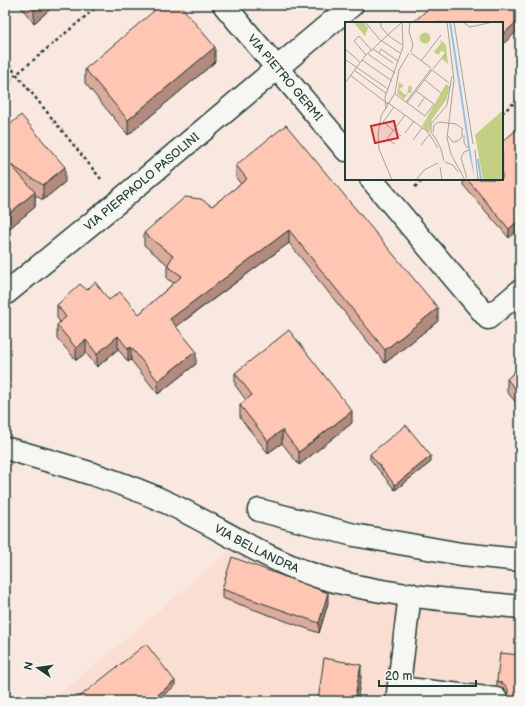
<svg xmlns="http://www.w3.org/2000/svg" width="525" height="706" font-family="'Balsamiq Sans',sans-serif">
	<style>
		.built { fill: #fbded2 }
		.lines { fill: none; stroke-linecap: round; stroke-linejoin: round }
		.minor-casing { stroke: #1f3d34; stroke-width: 25 }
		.major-casing { stroke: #1f3d34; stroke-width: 25 }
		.path { stroke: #1f3d34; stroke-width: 2.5; stroke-dasharray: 3 3; stroke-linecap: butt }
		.minor { stroke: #f6f6f2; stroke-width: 22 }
		.major { stroke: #f6f6f2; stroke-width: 22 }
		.wall { fill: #dbaa9b; stroke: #1f3d34 }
		.shaded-wall { fill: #b28b7e; stroke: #1f3d34 }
		.building { fill: #ffc6b4; stroke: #1f3d34 }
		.labels { text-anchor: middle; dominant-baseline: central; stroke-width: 3; stroke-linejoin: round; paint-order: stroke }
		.street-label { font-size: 12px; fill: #1f3d34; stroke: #f6f6f2 }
		.inset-river { fill: none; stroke: #8ac2e9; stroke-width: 2 }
		.inset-road { fill: none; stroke: #a2a49b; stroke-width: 1 }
		.view { fill: #d62828; fill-opacity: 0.15; stroke: #d62828; stroke-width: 2 }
		.inset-edge { fill: none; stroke: #1f3d34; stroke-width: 2 }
	</style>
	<rect width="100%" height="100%" fill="#f9e8df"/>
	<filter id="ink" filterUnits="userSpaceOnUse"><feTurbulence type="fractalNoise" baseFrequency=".025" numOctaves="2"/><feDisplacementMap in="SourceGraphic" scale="8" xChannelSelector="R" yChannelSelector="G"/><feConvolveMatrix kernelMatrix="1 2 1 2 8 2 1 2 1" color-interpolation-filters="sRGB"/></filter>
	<g filter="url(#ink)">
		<path class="built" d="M229,551L291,578L343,594L520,616V701H52Z"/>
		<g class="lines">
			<g class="minor-casing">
				<g id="minor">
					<path id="s1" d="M224,5L346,150"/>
					<path d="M371,179L488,318L520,291"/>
					<path id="s2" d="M5,294L119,201L352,5"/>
					<path d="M259,510L354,535L461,554L520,560"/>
					<path d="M399,688L496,699"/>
					<path d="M397,701L410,594"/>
				</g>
			</g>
			<g class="major-casing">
				<g id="major">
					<path id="s3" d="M5,448C60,464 116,479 168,503C219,527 266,560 320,577C384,596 454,600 520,607"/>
				</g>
			</g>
			<g class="path">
				<path d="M5,60L101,179"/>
				<path d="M5,84L99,5"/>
				<path d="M502,113L520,98"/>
				<path d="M415,187L424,179"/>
			</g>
			<use href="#minor" class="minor"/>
			<use href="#major" class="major"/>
		</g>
		<g class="wall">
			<path d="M19,5H55L34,23Z"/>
			<path d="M215,62L128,135L85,83V69Z"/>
			<path d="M520,127L509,238L463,185V179H502Z"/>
			<path d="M5,129L65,182L43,200L35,195V207L5,232Z"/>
			<path d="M236,165L438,321L385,363L289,243L176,327L196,364L158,394L131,360L128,362L118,349L97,367L86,353L76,360L57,338V325L60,322L57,318V305L87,290L139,314L174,283L167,279V266L168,265L144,245V233L212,206L241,184L236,178Z"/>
			<path d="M520,367V407L507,392V379Z"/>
			<path d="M235,373L352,423L299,465L282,443L268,453L240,418V405L246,400L235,385Z"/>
			<path d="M370,454L431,462L395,490L370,459Z"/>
			<path d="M222,589L328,603L319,633L222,598Z"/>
			<path d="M520,655L508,697V694L504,689L497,687V681Z"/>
		</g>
		<g class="shaded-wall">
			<path d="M38,5H55L34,23V8Z"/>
			<path d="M520,19V29L502,45V35Z"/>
			<path d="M215,47V62L128,135V120Z"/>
			<path d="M65,167V182L43,200V185Z"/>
			<path d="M35,192V207L5,232V217Z"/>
			<path d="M520,219V228L509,238V229Z"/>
			<path d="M289,230V243L170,331V319Z"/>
			<path d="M438,308V321L385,363V350Z"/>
			<path d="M118,336V349L97,367V354Z"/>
			<path d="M86,340V353L76,360V348Z"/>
			<path d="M131,347V360L128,362V349Z"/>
			<path d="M196,351V364L158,394V381Z"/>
			<path d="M352,411V423L299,465V452Z"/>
			<path d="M282,430V443L268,453V441Z"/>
			<path d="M431,456V462L395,490V485Z"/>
			<path d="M328,593V603L319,633V623Z"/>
			<path d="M361,665V678L357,701H354Z"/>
			<path d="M175,681V686L156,701H150Z"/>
		</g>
		<g class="building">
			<path d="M32,5H38L34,8Z"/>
			<path d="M161,5H180L215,47L128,120L85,69Z"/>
			<path d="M433,5H520V19L502,35V23H412Z"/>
			<path d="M21,115L65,167L43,185L11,165L35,192L5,217V129Z"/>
			<path d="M286,125L438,308L385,350L289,230L170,319L196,351L158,381L131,347L128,349L118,336L97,354L86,340L76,348L57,325L66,317L57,305L80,284L87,290L95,282L109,300L120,292L139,314L182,276L167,266L173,256L144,233L185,197L201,199L212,206L247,179L236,165Z"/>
			<path d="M520,127V219L509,229L467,179H502V142Z"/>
			<path d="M289,330L352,411L299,452L282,430L268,441L240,405L252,395L235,373Z"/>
			<path d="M520,367V395L507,379Z"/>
			<path d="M406,425L431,456L395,485L370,454Z"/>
			<path d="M232,557L328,593L319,623L222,589Z"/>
			<path d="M146,644L175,681L150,701H74Z"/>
			<path d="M500,653L520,655V701H506L508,696V689L504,684L497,681Z"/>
			<path d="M324,658L361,665L354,701H318Z"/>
		</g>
	</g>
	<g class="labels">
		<g class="street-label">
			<text stroke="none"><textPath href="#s1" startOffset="95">VIA PIETRO GERMI</textPath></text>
			<text stroke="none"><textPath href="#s2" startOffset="177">VIA PIERPAOLO PASOLINI</textPath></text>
			<text stroke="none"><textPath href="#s3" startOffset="272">VIA BELLANDRA</textPath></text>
		</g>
	</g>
	<g transform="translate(345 22)">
		<rect width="158" height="158" fill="#f9e8df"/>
		<path d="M8,0H18L23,6L20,14ZM74.5 16a5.5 5.5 0 1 1 11 0a5.5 5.5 0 1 1-11 0ZM95,17L101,23L103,42L97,37L100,30L96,29L93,33L89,30L96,21ZM54,60L59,64L54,67L59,72H62L64,63L67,65L66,71H63L59,77L52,72ZM101,62L105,65L101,78L87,97L84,111L77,104ZM158,88V158H138L130,113Z" fill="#c3d084"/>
		<path d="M104,0H106L130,158L124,131Z" fill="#8ac2e9"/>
		<path class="inset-river" d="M133,137L136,158"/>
		<path class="inset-road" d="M20,0L36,19M36,0V5L44,14L57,23M65,0L64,9L68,23L66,30M102,0L109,58L102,116L106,132L120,158M109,0L128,122M118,0L125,5L148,0M37,19L55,31M0,27L15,40M28,27L48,41M34,31L36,27L53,39M66,31L86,46M23,32L50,51M21,33L9,19L14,14L27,29M1,38L43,67M17,38L47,59M76,39L96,13M88,47L100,32M9,48L42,72M5,53L43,82M80,58L96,71M0,61L20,34L57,0M71,69L89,82L80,94M50,72L80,94M42,80L83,110L93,126M61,80L86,47M62,81L87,48L104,61M49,85L38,100L56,114M73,85L80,75M41,86L40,75L58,25L57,0M88,110L89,103L94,100L111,102L118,107M60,111L69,99M119,113V121L123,126M103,114L108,120L113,119L117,115V107M90,115L96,127L99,139M90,116L86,110V102L102,83L107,54M68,118L77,106M50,122L42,117L60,93M76,123L85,112M130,128L133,158M100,140L108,143L113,150M95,145L97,158M122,156L116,136L119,130L124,128M47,158L34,127L33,113L36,94L50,71L54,48L64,31M71,158L79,148L93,141"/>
		<path class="view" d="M49,99L53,116L30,121L26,104Z"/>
		<rect width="158" height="158" class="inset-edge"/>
	</g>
	<rect width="525" height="706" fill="none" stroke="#f6f6f2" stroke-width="20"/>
	<rect x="10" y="10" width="505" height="686" fill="none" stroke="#1f3d34" stroke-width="1.5" filter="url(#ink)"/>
	<g transform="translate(38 668) rotate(283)" stroke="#f6f6f2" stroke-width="3" paint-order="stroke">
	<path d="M0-3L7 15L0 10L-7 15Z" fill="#1f3d34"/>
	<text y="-6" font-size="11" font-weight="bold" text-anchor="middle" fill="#1f3d34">N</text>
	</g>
	<path d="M379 680v6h97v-6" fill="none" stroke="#1f3d34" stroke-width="2"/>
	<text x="385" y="680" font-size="12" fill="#1f3d34" stroke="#f6f6f2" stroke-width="3" paint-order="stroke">20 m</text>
</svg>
